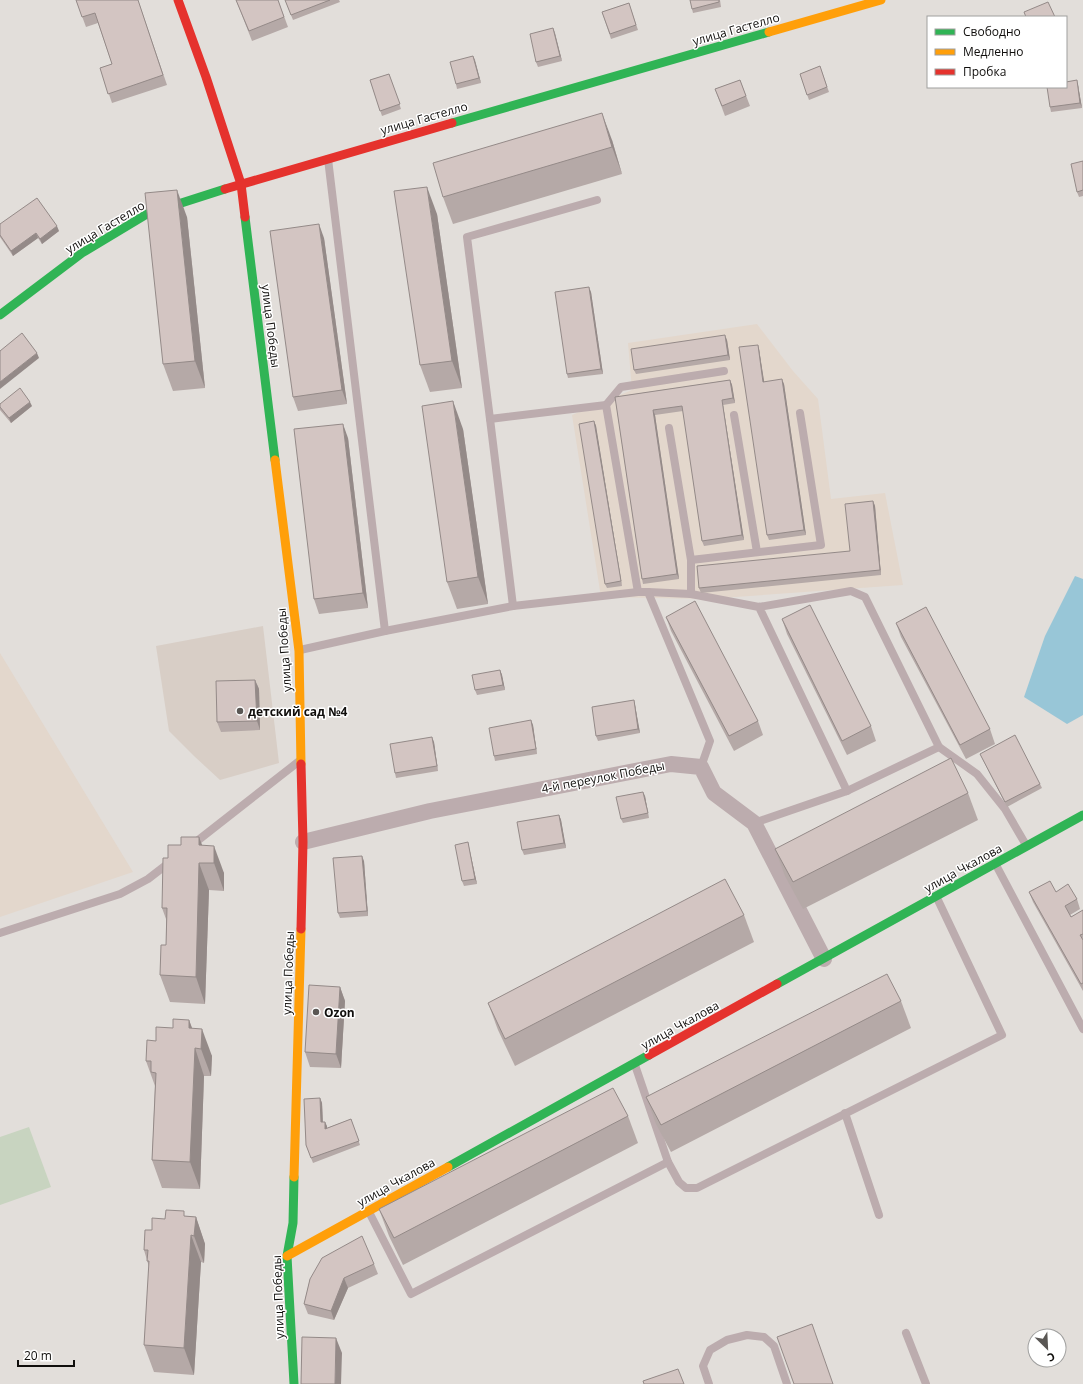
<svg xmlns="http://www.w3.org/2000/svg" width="1083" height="1384" font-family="'Open Sans',sans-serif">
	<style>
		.industrial { fill: #e3d7cc }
		.built { fill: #d8cec6 }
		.green { fill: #c8d4c0 }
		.water { fill: #98c6d7 }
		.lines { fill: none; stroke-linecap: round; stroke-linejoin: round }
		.lane { stroke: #bcacae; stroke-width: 8 }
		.street { stroke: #bcacae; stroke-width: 16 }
		.fast { stroke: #30b455; stroke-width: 9 }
		.slow { stroke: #ff9f0a; stroke-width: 9 }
		.jam { stroke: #e5322d; stroke-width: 9 }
		.wall { fill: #b5a9a7 }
		.shaded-wall { fill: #948a88 }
		.building { fill: #d3c5c2; stroke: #948a88 }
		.poi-dot { fill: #5a5754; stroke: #fff; stroke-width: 1.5 }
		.labels { text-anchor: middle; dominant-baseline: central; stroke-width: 3; stroke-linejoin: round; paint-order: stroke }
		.street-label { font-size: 12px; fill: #100e0c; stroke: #fff }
		.poi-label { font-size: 12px; font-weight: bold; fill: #100e0c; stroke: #fff; text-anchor: start }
	</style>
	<rect width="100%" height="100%" fill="#e2deda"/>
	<g class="industrial">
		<path d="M757,324L793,371L818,399L831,499L885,493L903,585L707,599L601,597L572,415L632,390L628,343Z"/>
		<path d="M0,653L133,872L0,917Z"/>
	</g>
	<path class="built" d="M263,626L279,763L220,780L194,756L169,731L156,646Z"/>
	<path class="green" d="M29,1127L51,1187L0,1205V1137Z"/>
	<path class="water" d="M1075,576L1083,579V715L1067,724L1024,697L1045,636Z"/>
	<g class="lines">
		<g class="lane">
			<path d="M328,159L385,631"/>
			<path d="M606,405L621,387L724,371"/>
			<path d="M734,415L757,552"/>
			<path d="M490,419L467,237L597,200"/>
			<path d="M669,428L691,560V594"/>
			<path d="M691,560L821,545L800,413"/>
			<path d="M648,592L691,594L759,607L851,591L865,597L939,747L847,791L759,607"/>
			<path d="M513,606L490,419L606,405L638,592"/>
			<path d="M300,650L385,631L513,606L638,592H648L710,741L701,767"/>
			<path d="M939,747L977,774L1005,809L1026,845"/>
			<path d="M754,823L847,791"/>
			<path d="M192,845L298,762"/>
			<path d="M996,865L1083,1029"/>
			<path d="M0,933L120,894L148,879L170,862"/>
			<path d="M635,1065L668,1162L679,1182L686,1188H697L1002,1035L937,898"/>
			<path d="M845,1113L879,1215"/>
			<path d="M369,1212L411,1294L668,1162"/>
			<path d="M906,1333L926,1384"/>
			<path d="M709,1384L703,1366L710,1350L727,1340L747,1335L764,1337L774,1346L787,1384"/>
		</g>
		<path class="street" d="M303,842L430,811L671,764L701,767L714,793L754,823L824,959"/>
		<g class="fast">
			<path d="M452,123L769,32"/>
			<path d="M245,217L275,460"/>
			<path d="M0,315L82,253L147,214L225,189"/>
			<path d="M777,984L1083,815"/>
			<path d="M448,1167L649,1055"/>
			<path d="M294,1384L287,1256L293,1223L294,1177"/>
		</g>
		<g class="slow">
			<path d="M769,32L881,0"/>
			<path d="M275,460L299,651L301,764"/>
			<path d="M294,1177L301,929"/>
			<path d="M287,1256L448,1167"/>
		</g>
		<g class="jam">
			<path d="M178,0L206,77L241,184L245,217"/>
			<path d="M225,189L452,123"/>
			<path d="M301,929L303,842L301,764"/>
			<path d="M649,1055L777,984"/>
		</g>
	</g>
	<g class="wall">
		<path d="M76,0H138L167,85L112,103L100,68L112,64L98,23L86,27Z"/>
		<path d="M236,0H278L288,27L252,41Z"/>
		<path d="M285,0H339L340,2L293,20Z"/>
		<path d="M720,0L721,7L693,13L692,9Z"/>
		<path d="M629,3L638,30L611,39L602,12Z"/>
		<path d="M553,28L562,61L538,67L536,62Z"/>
		<path d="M473,56L481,83L457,89L456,84Z"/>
		<path d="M820,66L829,92L809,100L800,74Z"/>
		<path d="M389,74L401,109L382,116L370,80Z"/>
		<path d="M740,80L750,106L725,116L715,89Z"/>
		<path d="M1078,85L1082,108L1051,112L1050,107Z"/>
		<path d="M612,140L622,174L453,224L443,197Z"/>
		<path d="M1083,161V196L1079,197L1077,192Z"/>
		<path d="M437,214L462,388L430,392L420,365Z"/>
		<path d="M187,217L205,388L173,391L163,364Z"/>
		<path d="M0,224L59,231L42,244L38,238L13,256L0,237Z"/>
		<path d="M324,238L347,404L298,411L293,397Z"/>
		<path d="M591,292L603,374L568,378L567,374Z"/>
		<path d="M727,340L730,360L636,374L634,370Z"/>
		<path d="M758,345L759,349L764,382L784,384L806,535L769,540L767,535Z"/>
		<path d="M730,380L732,385L735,403L723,405L744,540L704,546L702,541L683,411L655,415L679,579L643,584L642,579L615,397Z"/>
		<path d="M0,404L32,406L11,423L0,410Z"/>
		<path d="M594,421L596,426L622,586L607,588L605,584Z"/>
		<path d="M463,429L488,604L457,609L447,582Z"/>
		<path d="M348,438L368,608L319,614L314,599Z"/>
		<path d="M873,501L875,506L881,575L701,593L699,588L850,551Z"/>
		<path d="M666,617L758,721L763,735L734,751L671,631Z"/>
		<path d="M782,619L871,726L876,741L847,755L787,634Z"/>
		<path d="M896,623L990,729L995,744L966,759L901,637Z"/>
		<path d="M500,670L502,675L505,690L477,695L475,690Z"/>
		<path d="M255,680L259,689L260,730L221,732L217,722Z"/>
		<path d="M634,700L635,705L640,733L598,741L596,736Z"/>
		<path d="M533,725L537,754L495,761L494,756Z"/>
		<path d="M434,742L438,771L396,778L395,773Z"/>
		<path d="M980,754L1040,784L1042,788L1007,807L982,758Z"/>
		<path d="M968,793L978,820L803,909L785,876L775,849Z"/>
		<path d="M645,796L649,818L623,823L621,819Z"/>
		<path d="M559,815L561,820L566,848L524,855L522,850Z"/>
		<path d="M199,837L202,846L224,873V891L209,890L205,1004L170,1002L160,975L166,945V919L162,908L181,845Z"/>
		<path d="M468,842L469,847L477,884L464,886L462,881Z"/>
		<path d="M364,861L368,916L340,918L338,913Z"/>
		<path d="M1029,892H1056L1077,899L1080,909L1070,915L1071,917L1083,910V991L1033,902Z"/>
		<path d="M744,915L754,942L515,1066L498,1030L488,1003Z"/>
		<path d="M340,987L345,1001L341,1068L310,1067L305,1052Z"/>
		<path d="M901,1001L911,1028L671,1152L656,1124L646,1097Z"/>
		<path d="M189,1020L192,1028L212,1056L211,1076H204L200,1189L162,1188L152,1160L155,1086L146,1061L156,1041L173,1028Z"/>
		<path d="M320,1098L322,1103L323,1122H325L327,1128L351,1119L360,1145L313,1163L306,1145Z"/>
		<path d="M628,1116L638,1143L403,1265L389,1236L379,1209Z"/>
		<path d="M186,1216L196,1217L205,1244L204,1263L201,1262L194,1375L154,1372L144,1345L149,1267L144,1250L152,1230L165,1219Z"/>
		<path d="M374,1264L378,1274L348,1288L334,1320L308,1314L304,1304L310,1279Z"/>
	</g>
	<g class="shaded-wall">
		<path d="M553,28L555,33L562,61L560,56Z"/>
		<path d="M473,56L475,60L481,83L479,78Z"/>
		<path d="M1077,80L1078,85L1082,108L1080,103Z"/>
		<path d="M602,113L612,140L622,174L612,147Z"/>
		<path d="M427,187L437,214L462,388L452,361Z"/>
		<path d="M177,190L187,217L205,388L195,361Z"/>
		<path d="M319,224L324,238L347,404L342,390Z"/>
		<path d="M57,226L59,231L42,244L40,239Z"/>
		<path d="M36,233L38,238L13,256L11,251Z"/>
		<path d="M589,287L591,292L603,374L601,369Z"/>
		<path d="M725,335L727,340L730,360L728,355Z"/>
		<path d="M758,345L759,349L765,387L763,382Z"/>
		<path d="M37,353L39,358L0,389V382Z"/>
		<path d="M782,379L784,384L806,535L804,530Z"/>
		<path d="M730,380L732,385L735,403L733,398Z"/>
		<path d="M722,400L723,405L744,540L742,535Z"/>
		<path d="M453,401L463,429L488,604L478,577Z"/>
		<path d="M30,402L32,406L11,423L9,418Z"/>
		<path d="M653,410L655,415L679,579L677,574Z"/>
		<path d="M594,421L596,426L622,586L621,581Z"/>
		<path d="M343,424L348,438L368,608L363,593Z"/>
		<path d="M873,501L875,506L881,575L880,570Z"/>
		<path d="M500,670L502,675L505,690L503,685Z"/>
		<path d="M255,680L259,689L260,730L257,721Z"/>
		<path d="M634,700L635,705L640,733L638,729Z"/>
		<path d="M531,720L533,725L537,754L536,749Z"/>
		<path d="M432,737L434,742L438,771L437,766Z"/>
		<path d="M643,792L645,796L649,818L648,813Z"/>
		<path d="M559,815L561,820L566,848L564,843Z"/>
		<path d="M199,837L209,863L199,845Z"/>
		<path d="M468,842L469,847L477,884L475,879Z"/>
		<path d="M214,846L224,873V891L214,863Z"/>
		<path d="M362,856L364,861L368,916L367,911Z"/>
		<path d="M199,863L209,890L205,1004L196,977Z"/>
		<path d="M340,987L345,1001L341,1068L336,1054Z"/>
		<path d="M189,1020L199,1047L189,1028Z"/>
		<path d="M202,1029L212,1056L211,1076L201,1049Z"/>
		<path d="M195,1048L204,1076L200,1189L190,1162Z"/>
		<path d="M320,1098L322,1103L323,1127L321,1122Z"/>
		<path d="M325,1122L327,1126V1134L325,1129Z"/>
		<path d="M196,1217L205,1244L204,1263L194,1236Z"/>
		<path d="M191,1235L201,1262L194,1375L184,1348Z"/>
		<path d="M344,1278L348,1288L334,1320L331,1311Z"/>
		<path d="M336,1338L342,1353L341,1384H335Z"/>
	</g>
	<g class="building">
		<path d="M76,0H138L163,75L108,94L100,68L112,64L95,13L82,17Z"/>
		<path d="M236,0H278L284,17L249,31Z"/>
		<path d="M285,0H330L291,15Z"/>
		<path d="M690,0H719V2L692,9Z"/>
		<path d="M1048,2L1055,17H1026L1024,12Z"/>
		<path d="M629,3L636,25L610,34L602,12Z"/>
		<path d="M553,28L560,56L536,62L530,34Z"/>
		<path d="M473,56L479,78L456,84L450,62Z"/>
		<path d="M820,66L827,87L807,95L800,74Z"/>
		<path d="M389,74L400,104L380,111L370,80Z"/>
		<path d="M740,80L746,96L722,106L715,89Z"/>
		<path d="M1077,80L1080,103L1050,107L1047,87H1066V82Z"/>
		<path d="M602,113L612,147L443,197L433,163Z"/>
		<path d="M1083,161V190L1077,192L1071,164Z"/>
		<path d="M427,187L452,361L420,365L394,191Z"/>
		<path d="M177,190L195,361L163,364L145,193Z"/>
		<path d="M37,198L57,226L40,239L36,233L11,251L0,235V224Z"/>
		<path d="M319,224L342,390L293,397L270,231Z"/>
		<path d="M589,287L601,369L567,374L555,292Z"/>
		<path d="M22,333L37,353L0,382V351Z"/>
		<path d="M725,335L728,355L634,370L631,349Z"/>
		<path d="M758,345L763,382L782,379L804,530L767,535L739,347Z"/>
		<path d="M730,380L733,398L722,400L742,535L702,541L682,406L653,410L677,574L642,579L615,397Z"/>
		<path d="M20,388L30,402L9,418L0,407V404Z"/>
		<path d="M453,401L478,577L447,582L422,406Z"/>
		<path d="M594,421L621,581L605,584L579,424Z"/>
		<path d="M343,424L363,593L314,599L294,429Z"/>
		<path d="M873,501L880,570L699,588L697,566L850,551L845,504Z"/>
		<path d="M695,601L758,721L729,736L666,617Z"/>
		<path d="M810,605L871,726L842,741L782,619Z"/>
		<path d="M926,607L990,729L960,745L896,623Z"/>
		<path d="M500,670L503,685L475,690L472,675Z"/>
		<path d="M255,680L257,721L217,722L216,681Z"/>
		<path d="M634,700L638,729L596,736L592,707Z"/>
		<path d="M531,720L536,749L494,756L489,728Z"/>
		<path d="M1015,735L1040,784L1005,802L980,754Z"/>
		<path d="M432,737L437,766L395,773L390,744Z"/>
		<path d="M951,758L968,793L793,882L775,849Z"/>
		<path d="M643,792L648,813L621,819L616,797Z"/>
		<path d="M559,815L564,843L522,850L517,822Z"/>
		<path d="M181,837H199V845L214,846V863H199L196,977L160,975L161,945H166L167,908H162L163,858H168V845H181Z"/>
		<path d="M468,842L475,879L462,881L455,845Z"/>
		<path d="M362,856L367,911L338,913L333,858Z"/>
		<path d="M725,879L744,915L505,1039L488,1003Z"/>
		<path d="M1050,881L1056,892L1068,884L1077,899L1065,906L1071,917L1083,910V934L1080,935L1083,940V983L1081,984L1029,892Z"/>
		<path d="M887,974L901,1001L661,1125L646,1097Z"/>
		<path d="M309,985L340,987L336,1054L305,1052Z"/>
		<path d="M173,1019L189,1020V1028L202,1029L201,1049L195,1048L190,1162L152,1160L156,1073L151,1072V1061H146L147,1040L156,1041V1027L173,1028Z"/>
		<path d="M613,1088L628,1116L394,1238L379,1209Z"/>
		<path d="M320,1098L321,1122H325V1129L351,1119L359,1141L311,1158L306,1145L304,1099Z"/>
		<path d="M166,1210L184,1211V1216L196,1217L194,1236L191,1235L184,1348L144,1345L149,1261H147L148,1250H144L145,1230H152V1218L165,1219Z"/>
		<path d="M362,1236L374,1264L344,1278L331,1311L304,1304L310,1279L322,1258Z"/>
		<path d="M812,1324L833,1384H794L777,1337Z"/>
		<path d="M302,1337L336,1338L335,1384H301Z"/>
		<path d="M678,1369L684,1384H644L643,1381Z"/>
	</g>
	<g class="poi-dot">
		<circle cx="240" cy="711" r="4"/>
		<circle cx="316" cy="1012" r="4"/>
	</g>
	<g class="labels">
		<g class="street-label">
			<text transform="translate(736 29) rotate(-16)">улица Гастелло</text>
			<text transform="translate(424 118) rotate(-16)">улица Гастелло</text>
			<text transform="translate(105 227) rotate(-31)">улица Гастелло</text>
			<text transform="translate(271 326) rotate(83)">улица Победы</text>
			<text transform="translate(284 650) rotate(-94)">улица Победы</text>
			<text transform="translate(603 777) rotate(-11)">4-й переулок Победы</text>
			<text transform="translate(963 868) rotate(-29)">улица Чкалова</text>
			<text transform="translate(288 973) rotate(-88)">улица Победы</text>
			<text transform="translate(680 1025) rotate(-29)">улица Чкалова</text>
			<text transform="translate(396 1182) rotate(-29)">улица Чкалова</text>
			<text transform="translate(278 1297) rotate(-92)">улица Победы</text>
		</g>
		<g class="poi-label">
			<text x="248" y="711">детский сад №4</text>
			<text x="324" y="1012">Ozon</text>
		</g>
	</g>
	<rect x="927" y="16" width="140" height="72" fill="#ffffff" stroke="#9f9f9e"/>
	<rect x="935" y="29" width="20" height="6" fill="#30b455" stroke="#9f9f9e"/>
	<text x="963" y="36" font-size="12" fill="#100e0c">Свободно</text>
	<rect x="935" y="49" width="20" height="6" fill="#ff9f0a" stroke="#9f9f9e"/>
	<text x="963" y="56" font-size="12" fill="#100e0c">Медленно</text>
	<rect x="935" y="69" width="20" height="6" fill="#e5322d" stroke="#9f9f9e"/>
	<text x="963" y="76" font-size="12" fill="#100e0c">Пробка</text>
	<g transform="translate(1047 1348) rotate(156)"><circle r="19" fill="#ffffff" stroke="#9f9f9e"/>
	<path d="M0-3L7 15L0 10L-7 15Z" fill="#5a5754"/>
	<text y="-6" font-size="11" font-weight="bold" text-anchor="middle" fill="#100e0c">С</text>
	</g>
	<path d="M18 1360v6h56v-6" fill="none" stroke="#100e0c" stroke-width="2"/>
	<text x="24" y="1360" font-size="12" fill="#100e0c" stroke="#ffffff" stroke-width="3" paint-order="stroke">20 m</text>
</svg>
